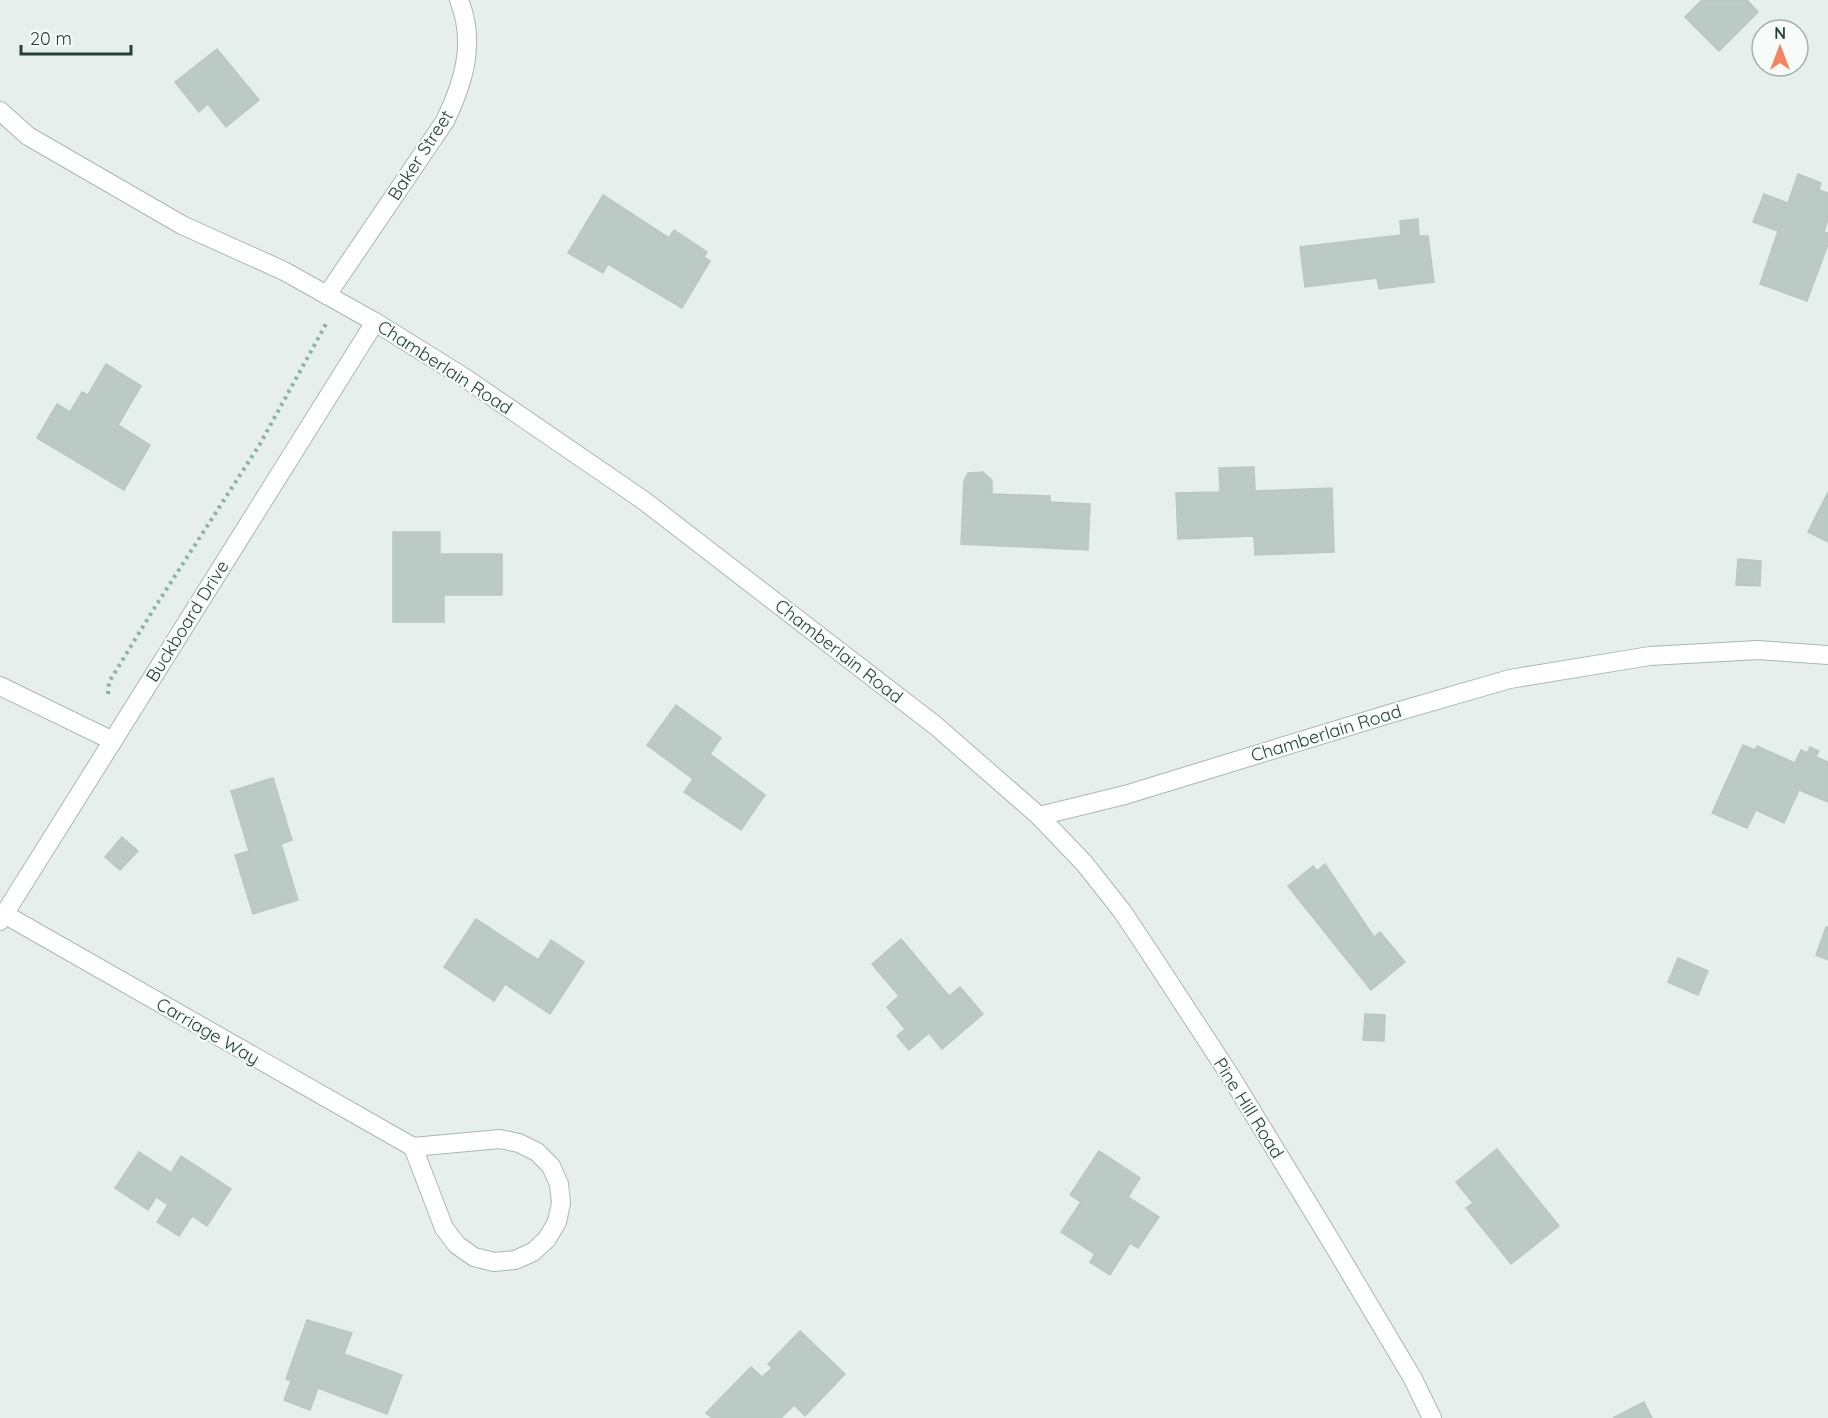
<svg xmlns="http://www.w3.org/2000/svg" width="1828" height="1418" font-family="Quicksand,sans-serif">
	<style>
		.building { fill: #bbcac4; stroke: #b8c9c2; stroke-width: 1.5 }
		.lines { fill: none; stroke-linecap: round; stroke-linejoin: round }
		.minor-casing { stroke: #a8b8b2; stroke-width: 20 }
		.path { stroke: #86b3a5; stroke-width: 4; stroke-dasharray: 3 4.5; stroke-linecap: butt }
		.minor { stroke: #fff; stroke-width: 18 }
		.labels { text-anchor: middle; dominant-baseline: central; stroke-width: 4.5; stroke-linejoin: round; paint-order: stroke }
		.street-label { font-size: 18px; fill: #24423a; stroke: #f7fbf9 }
	</style>
	<rect width="100%" height="100%" fill="#e6efeb"/>
	<g class="building">
		<path d="M1702,0H1747L1758,12L1719,51L1685,17Z"/>
		<path d="M217,49L259,100L226,127L208,104L199,112L175,82Z"/>
		<path d="M1798,174L1821,183L1819,190L1828,193V219L1824,232L1828,233V244L1807,301L1760,284L1778,231L1753,222L1764,194L1788,203Z"/>
		<path d="M603,195L669,238L674,230L707,252L704,257L710,261L682,308L608,264L603,273L568,253Z"/>
		<path d="M1418,219L1419,236H1428L1434,282L1379,289L1377,278L1305,287L1300,247L1401,235L1400,221Z"/>
		<path d="M106,364L141,386L118,425L150,445L124,490L37,438L57,404L70,412L82,392L88,395Z"/>
		<path d="M1254,467L1255,491L1332,488L1334,552L1255,555L1254,536L1178,539L1176,493L1220,492L1219,468Z"/>
		<path d="M983,472L992,480V494L1050,496V502L1090,504L1088,550L961,544L964,481L968,473Z"/>
		<path d="M1828,492V542L1808,532Z"/>
		<path d="M393,532H440V554H502V595H444V622H393Z"/>
		<path d="M1738,559L1761,561L1760,586L1736,585Z"/>
		<path d="M676,705L721,738L710,754L765,795L741,830L684,792L693,779L647,745Z"/>
		<path d="M1743,745L1755,750L1757,746L1795,763L1801,750L1807,753L1810,747L1819,751L1816,757L1828,762V802L1799,790L1784,823L1756,810L1747,828L1712,813Z"/>
		<path d="M273,778L292,840L281,844L298,900L253,914L235,855L249,851L231,791Z"/>
		<path d="M122,837L138,851L120,870L105,857Z"/>
		<path d="M1325,864L1374,937L1380,932L1405,962L1371,990L1288,886L1313,866L1317,871Z"/>
		<path d="M476,919L538,960L551,940L584,962L550,1014L505,984L494,1001L444,967Z"/>
		<path d="M1826,927L1828,928V960L1816,955Z"/>
		<path d="M901,939L949,996L960,987L983,1014L942,1049L929,1033L909,1050L897,1036L905,1029L887,1007L899,996L872,964Z"/>
		<path d="M1678,958L1708,971L1698,995L1668,982Z"/>
		<path d="M1365,1014L1385,1015L1384,1041L1363,1040Z"/>
		<path d="M1497,1149L1559,1226L1511,1264L1466,1208L1473,1203L1456,1182Z"/>
		<path d="M1099,1151L1140,1178L1128,1197L1159,1217L1138,1248L1130,1243L1110,1275L1090,1262L1095,1254L1061,1232L1081,1202L1070,1195Z"/>
		<path d="M139,1152L171,1173L181,1156L231,1189L207,1226L192,1216L179,1236L157,1222L168,1205L156,1197L148,1210L115,1188Z"/>
		<path d="M307,1320L352,1333L344,1354L402,1375L387,1414L318,1388L310,1410L284,1400L291,1381L286,1379Z"/>
		<path d="M800,1331L845,1374L805,1416L794,1405L781,1418H712L706,1413L751,1367L762,1377L772,1368L768,1364Z"/>
		<path d="M1644,1402L1652,1418H1613Z"/>
	</g>
	<g class="lines">
		<g class="minor-casing">
			<g id="minor">
				<path d="M0,111L28,136L182,225L284,271L375,322L465,378L643,500L936,726L1039,816L1084,863L1122,911L1150,953L1231,1077L1331,1241L1412,1377L1432,1418"/>
				<path d="M327,295L445,121C464,82 476,42 459,0"/>
				<path d="M0,686L113,741"/>
				<path d="M1039,816L1125,795L1389,714L1510,679L1650,656L1758,650L1828,655"/>
				<path d="M4,914L413,1147L500,1139L519,1143L537,1152L551,1166L559,1184L561,1203L557,1222L547,1239L533,1252L515,1260L494,1262L474,1257L457,1245L444,1228L413,1147"/>
				<path d="M0,921L375,322"/>
			</g>
		</g>
		<path class="path" d="M108,694L109,682L155,607L260,444L326,324"/>
		<use href="#minor" class="minor"/>
	</g>
	<g class="labels">
		<g class="street-label">
			<text transform="translate(420 155) rotate(-57)">Baker Street</text>
			<text transform="translate(445 367) rotate(33)">Chamberlain Road</text>
			<text transform="translate(187 621) rotate(-58)">Buckboard Drive</text>
			<text transform="translate(839 651) rotate(38)">Chamberlain Road</text>
			<text transform="translate(1326 733) rotate(-17)">Chamberlain Road</text>
			<text transform="translate(208 1031) rotate(30)">Carriage Way</text>
			<text transform="translate(1249 1108) rotate(58)">Pine Hill Road</text>
		</g>
	</g>
	<g transform="translate(1780 48)"><circle r="28" fill="#f7fbf9" stroke="#a3b1ad" stroke-width="1.5"/>
	<path d="M0-4.5L10 22L0 15L-10 22Z" fill="#f4845f"/>
	<text y="-9" font-size="16" font-weight="bold" text-anchor="middle" fill="#24423a">N</text>
	</g>
	<path d="M21 45v9h110v-9" fill="none" stroke="#24423a" stroke-width="3"/>
	<text x="30" y="45" font-size="18" fill="#24423a" stroke="#f7fbf9" stroke-width="4.5" paint-order="stroke">20 m</text>
</svg>
